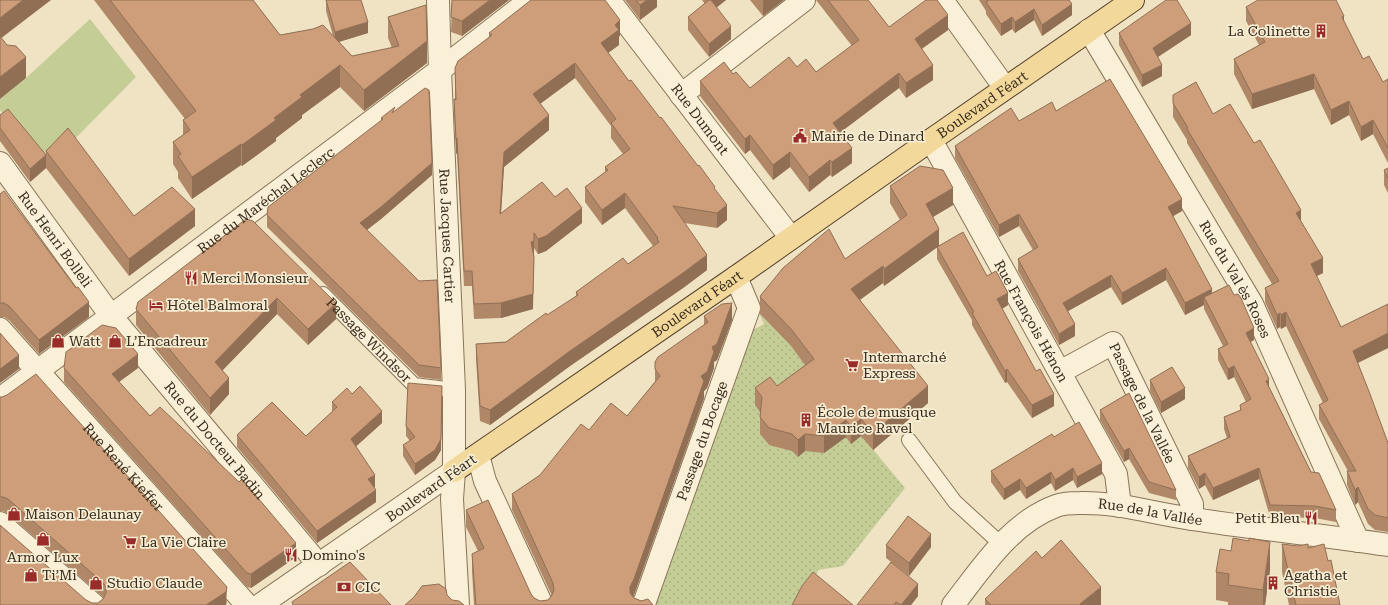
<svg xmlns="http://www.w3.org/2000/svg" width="1388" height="605" font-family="'Roboto Serif',serif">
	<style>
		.park { fill: url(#park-dots) }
		.pitch { fill: #c5cd97 }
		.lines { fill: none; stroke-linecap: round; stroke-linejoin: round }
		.lane-casing { stroke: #89745a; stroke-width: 16 }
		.street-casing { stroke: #89745a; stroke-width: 24 }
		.primary-casing { stroke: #57422e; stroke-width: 24 }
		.lane { stroke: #f9f0d7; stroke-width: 14 }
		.street { stroke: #f9f0d7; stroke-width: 22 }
		.primary { stroke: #f2d99b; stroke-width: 22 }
		.wall { fill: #b08868 }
		.shaded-wall { fill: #906f55 }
		.building { fill: #cd9e79; stroke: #906f55 }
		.labels { text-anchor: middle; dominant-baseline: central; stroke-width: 3.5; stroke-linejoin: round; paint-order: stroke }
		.poi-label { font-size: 14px; fill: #392c1e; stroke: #f6edd3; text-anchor: start }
		.street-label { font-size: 14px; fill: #392c1e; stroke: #f6edd3 }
	</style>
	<defs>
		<pattern id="park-dots" width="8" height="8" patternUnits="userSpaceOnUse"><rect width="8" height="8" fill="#c5cd97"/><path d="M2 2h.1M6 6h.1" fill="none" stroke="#aab082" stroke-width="1.8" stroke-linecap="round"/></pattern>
	</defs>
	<rect width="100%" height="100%" fill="#efe3c3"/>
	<path class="park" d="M759,313L791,346L821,385L756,405L765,418L762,436L768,444L807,449L857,430L905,488L843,566L818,570L813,584L799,605H655L654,602L714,440L749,332L764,324Z"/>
	<path class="pitch" d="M90,19L136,77L46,168L0,110V99L26,78Z"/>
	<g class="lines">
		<g class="lane-casing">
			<g id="lane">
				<path id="s1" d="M323,294L414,385L454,390"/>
				<path d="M909,440L955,502L1001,544"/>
			</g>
		</g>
		<g class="street-casing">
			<g id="street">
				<path id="s2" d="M438,0L440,70L454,390V471L452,499L458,605"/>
				<path id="s3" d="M609,0L791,238"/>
				<path d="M942,0L1005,88"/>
				<path id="s4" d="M1089,30L1252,304L1358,541"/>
				<path d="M681,95L804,0"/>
				<path id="s5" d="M931,140L1116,474L1120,506"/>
				<path id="s6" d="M0,163L111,316L319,565"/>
				<path id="s7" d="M0,329L247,605"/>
				<path id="s8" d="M1060,372L1113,343L1192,504V519"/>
				<path id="s9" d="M0,399L440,70L530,0"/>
				<path d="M478,455L485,481L542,605"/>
				<path d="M0,523L94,605"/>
				<path d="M260,605L454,471"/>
				<path id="s10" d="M642,605L645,601L749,308L736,277"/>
				<path id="s11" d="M953,605C982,568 1010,523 1056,506C1063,503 1072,503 1080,503C1119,502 1155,514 1193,519C1258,529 1323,535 1388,545"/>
			</g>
		</g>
		<g class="primary-casing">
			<g id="primary">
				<path id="s12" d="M454,471L736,277L931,140L1133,0"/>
			</g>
		</g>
		<use href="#lane" class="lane"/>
		<use href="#street" class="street"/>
		<use href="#primary" class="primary"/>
	</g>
	<g class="wall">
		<path d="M94,0H253L280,35L333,36L326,11V0L368,33L339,42L352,56L392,48L388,38V17L427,63L364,111L340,87L302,115V118L276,138V141L242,166L241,165L192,199L178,178V172L173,164V142L183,135V120L185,119Z"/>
		<path d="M452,0H509L462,36L451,32Z"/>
		<path d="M625,0H657V7L640,20Z"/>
		<path d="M702,0H726L717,7L731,39L709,57L688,30V17L705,4Z"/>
		<path d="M750,0H784L763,16Z"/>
		<path d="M816,0H868L889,27L948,30L922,49L933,80L906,98L899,88L840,132L852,163L832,177L830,175L809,192L790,167L773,180L750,150L745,154L700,96V81L733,74L750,88L797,67L816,72L852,46Z"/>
		<path d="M979,0H1069L1072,15L1042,36L1034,20L1015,33L1012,29L1001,36L986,14V11Z"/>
		<path d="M1246,7L1344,22L1363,59L1383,82L1388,79V163L1373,134L1361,141L1349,115L1331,125L1314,89L1252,109L1234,74V59L1259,45L1246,21Z"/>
		<path d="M489,33L620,35L619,37V45L608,53L629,81L715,190L727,220L717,228L684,223L707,270L683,288L570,366L490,425L480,421L476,359V344L506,342L576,297V292L628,264L653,246L625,208L602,225L585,202V187L605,172V167L623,154L611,138V126L575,78L540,104L549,130L504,167L501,213L555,197L582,223L546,251L538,254L534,248V255L533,256V309L501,318L474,319L472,286H464L457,153L456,154L454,114V99H455V68L489,37Z"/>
		<path d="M1119,33L1191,35L1158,57L1162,76L1142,87L1119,45Z"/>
		<path d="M1173,95L1213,114L1301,221L1323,273L1316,276L1341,327L1388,348L1358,363L1388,443V532L1375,530L1368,524L1358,502L1355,505L1347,485V471H1348L1319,419V405L1323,403L1286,326L1281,329L1280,327L1277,329L1265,302V288L1272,284L1187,143V140L1173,117Z"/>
		<path d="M395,111L432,175L381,219L367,230L441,368V380L419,377L267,227V215L381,121V118Z"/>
		<path d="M1056,111L1182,211L1173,216L1212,293L1254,340L1250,342L1269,387L1311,472L1336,510V522L1315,518L1270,517L1259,479L1213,500L1205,485L1199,489L1188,468V456L1227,438L1224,429V417L1240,411V405L1246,402L1234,377L1228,380L1218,360V349L1223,346L1204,309V305L1185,315L1166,280L1122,305L1111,287L1068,311L1075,336L1059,345L1018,271V259L1033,250L1019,226L999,237L955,158V146L1019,121Z"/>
		<path d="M0,115L46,155V151L134,216L195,226L129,276L46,168L30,182L0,141Z"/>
		<path d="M1388,168V193L1384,185V170Z"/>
		<path d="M890,186L953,205L933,217L939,246L987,276L1008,305L1002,309L1054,406L1032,418L1007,382L1005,383L972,325V320L937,259V247L884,286L883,283L860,300L928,403L873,450L861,436L851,444L846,437L824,453L805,451L798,457L792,451L769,445L760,434V412L755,405V388L777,386L805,365L791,346L760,314V297L845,259L900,220L890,203Z"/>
		<path d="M0,194L89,317L39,354L9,320L4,317H0Z"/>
		<path d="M253,221L336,319L308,345L277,314L222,371L229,394L210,415L136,325V309Z"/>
		<path d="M704,316L732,320L717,360L714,362V368L707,388L704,391V398L633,597L634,598L653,605H474L472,571V554L478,551L466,527V510L534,598L540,601L548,600L552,596L512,510V494L540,475L589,430L627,416L655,382V362L704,325Z"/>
		<path d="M64,368H138L119,382L150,416L296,557L251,588L247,587L64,382Z"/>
		<path d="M1150,380L1185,399L1161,413L1150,391Z"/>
		<path d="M0,397L227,601L226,605H0L86,600L92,603H98L103,599L104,598L102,596L8,514L3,511H0Z"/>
		<path d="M332,402L382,423L356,446L375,487H374L376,502L317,543L237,447V435L306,436L332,412Z"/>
		<path d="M1100,410L1176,490V500L1149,493L1129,459L1124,462L1100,420Z"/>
		<path d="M406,426L441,450L435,460L415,475L403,456V445L410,441L406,436Z"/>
		<path d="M1054,437L1102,474L1077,488L1073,480L1055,491L1051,483L1026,499L1020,490L1004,500L991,482V471Z"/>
		<path d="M1282,544L1308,548L1328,561L1340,605H1289L1282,572Z"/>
		<path d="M886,545L931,547L909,576L886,558Z"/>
		<path d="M1042,558L1101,605H985V599Z"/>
		<path d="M1270,570L1265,605H1228V602L1216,600V572Z"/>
		<path d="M918,596L911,605H857Z"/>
	</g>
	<g class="shaded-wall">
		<path d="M23,0H51L0,39V18Z"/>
		<path d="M490,0H509L462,36V21Z"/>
		<path d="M647,0H657V7L640,20V5Z"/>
		<path d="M711,0H726L711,12Z"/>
		<path d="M764,0H784L763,16V1Z"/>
		<path d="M1072,4V15L1042,36V25Z"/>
		<path d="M1034,9V20L1015,33V22Z"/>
		<path d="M948,15V30L915,53V39Z"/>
		<path d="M1344,16V30L1342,17Z"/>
		<path d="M1012,17V29L1001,36V24Z"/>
		<path d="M620,20V35L619,37V45L601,58V43L615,25Z"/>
		<path d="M368,22V33L335,43V32Z"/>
		<path d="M1191,23V35L1153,60V48Z"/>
		<path d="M731,26V39L709,57V44Z"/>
		<path d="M427,41V63L364,111V90Z"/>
		<path d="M26,57V78L0,99V77Z"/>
		<path d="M575,63V78L533,109V94Z"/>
		<path d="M340,65V87L302,115V118L276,138V141L242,166V145L300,95Z"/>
		<path d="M933,65V80L906,98V83Z"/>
		<path d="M1162,65V76L1142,87V75Z"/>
		<path d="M899,73V88L833,138V123Z"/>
		<path d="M1314,74V89L1252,109V94Z"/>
		<path d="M1349,101V115L1331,125V110Z"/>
		<path d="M549,115V130L504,167L500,229V214L504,152Z"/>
		<path d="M1373,120V134L1361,141V127Z"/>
		<path d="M750,135V150L745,154V139Z"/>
		<path d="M457,138V153L456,154V139Z"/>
		<path d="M241,144V165L192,199V177Z"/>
		<path d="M852,148V163L832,177V162Z"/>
		<path d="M790,152V167L773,180V165Z"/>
		<path d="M46,155V168L30,182V169Z"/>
		<path d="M830,160V175L809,192V177Z"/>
		<path d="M432,163V175L381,219L360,235V223Z"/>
		<path d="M953,188V205L926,221V204Z"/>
		<path d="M625,193V208L602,225V210Z"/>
		<path d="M1182,199V211L1168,219V207Z"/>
		<path d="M727,205V220L717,228V213Z"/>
		<path d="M582,208V223L546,251L538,254V239Z"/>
		<path d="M195,209V226L129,276V259Z"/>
		<path d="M1301,210V225L1296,213Z"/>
		<path d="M1019,214V226L999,237V225Z"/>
		<path d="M939,229V246L884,286V269Z"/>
		<path d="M534,233V255L531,257V242Z"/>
		<path d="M707,255V270L683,288L570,366L490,425V410L570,351Z"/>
		<path d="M534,257L533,309L501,318V303Z"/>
		<path d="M1323,258V273L1311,279V264Z"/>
		<path d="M883,266V283L851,306V289Z"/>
		<path d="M1166,268V280L1122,305V293Z"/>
		<path d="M1111,275V287L1063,314V303Z"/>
		<path d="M1212,289V301L1204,297V305L1185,315V303Z"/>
		<path d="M1008,293V305L997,312V299Z"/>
		<path d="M277,298V314L215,378V362Z"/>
		<path d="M89,302V317L39,354V340Z"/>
		<path d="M336,303V319L308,345V329Z"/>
		<path d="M732,303V320L717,360L714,362V368L707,388L704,391V398L634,595L630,603V587L701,376L712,347Z"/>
		<path d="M1286,312V326L1281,329V315Z"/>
		<path d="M1280,313V327L1277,329V315Z"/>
		<path d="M1075,324V336L1059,345V334Z"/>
		<path d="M1254,328V340L1246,345V333Z"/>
		<path d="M1388,333V348L1353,365V351Z"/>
		<path d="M138,354V368L112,387V374Z"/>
		<path d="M19,355V369L0,383V369Z"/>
		<path d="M1234,366V377L1228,380V369Z"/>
		<path d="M1007,369V382L1005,383V371Z"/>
		<path d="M229,378V394L210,415V398Z"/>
		<path d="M1269,379V391L1266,381Z"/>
		<path d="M442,386L441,450L435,460L415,475V464Z"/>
		<path d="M928,386V403L873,450V433Z"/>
		<path d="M1185,388V399L1161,413V402Z"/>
		<path d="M1054,394V406L1032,418V405Z"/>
		<path d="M382,411V423L351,451V439Z"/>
		<path d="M861,419V436L851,444V427Z"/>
		<path d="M846,420V437L824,453V436Z"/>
		<path d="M805,434V451L798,457V440Z"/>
		<path d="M1129,448V459L1124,462V451Z"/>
		<path d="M1102,463V474L1077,488V477Z"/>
		<path d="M1073,468V480L1055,491V480Z"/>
		<path d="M1259,468V479L1213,500V488Z"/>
		<path d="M1051,472V483L1026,499V488Z"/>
		<path d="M1205,473V485L1199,489V477Z"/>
		<path d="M375,475V487L368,491V479Z"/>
		<path d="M1020,479V490L1004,500V489Z"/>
		<path d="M1358,487V502L1355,505V490Z"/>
		<path d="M376,490V502L317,543V531Z"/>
		<path d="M931,534V547L909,576V563Z"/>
		<path d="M1270,542V570L1265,605H1263V590Z"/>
		<path d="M296,543V557L251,588V574Z"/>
		<path d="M918,584V596L911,605H901Z"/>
		<path d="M227,587L226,605H206Z"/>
		<path d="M1101,587V605H1080V604Z"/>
	</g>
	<g class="building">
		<path d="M0,0H23L0,18Z"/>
		<path d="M110,0H253L280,35L313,29L323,25L352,56L399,46L388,17L426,5L427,41L364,90L340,65L300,95L302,97L274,118L276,120L242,145L241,144L192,177L178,156L181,154L173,142L190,130L183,120L196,111Z"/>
		<path d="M326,0H361L368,22L335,32Z"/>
		<path d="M452,0H490L462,21L451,17Z"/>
		<path d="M531,0H605L620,20L615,25L619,30L601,43L629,81L631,80L660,118L661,117L698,166L699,165L715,187L714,188L727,205L717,213L673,206L707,255L683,273L570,351L490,410L480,406L476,344L506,342L546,313L547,315L578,295L576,292L623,258L628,264L659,242L657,239L658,238L625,193L602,210L585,187L608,170L605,167L630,149L611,123L616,119L575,63L533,94L549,115L504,152L500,214L542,182L555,197L567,188L582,208L546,236L538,239L534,233V241L531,242L534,257L533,294L501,303L474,304L472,271H464L457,138L456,139L454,99L456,100L455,68L458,61L492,35L489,33Z"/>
		<path d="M636,0H647L640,5Z"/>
		<path d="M709,0H711L731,26L709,44L688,17Z"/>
		<path d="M828,0H868L889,27L926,0H937L948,15L915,39L933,65L906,83L899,73L833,123L852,148L832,162L830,160L809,177L790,152L773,165L750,135L745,139L700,81L724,62L733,74L736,72L750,88L789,57L797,67L806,59L816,72L859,40Z"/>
		<path d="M987,0H1069L1072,4L1042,25L1034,9L1015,22L1012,17L1001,24L986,2L988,1Z"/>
		<path d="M1166,0H1177L1191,23L1153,48L1162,65L1142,75L1119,33Z"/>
		<path d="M1258,0H1336L1344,16L1342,17L1363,59L1369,56L1383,82L1388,79V148L1373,120L1361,127L1349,101L1331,110L1314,74L1252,94L1234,59L1265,42L1246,7Z"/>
		<path d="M0,36L7,45L16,46L26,57L0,77Z"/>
		<path d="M1110,79L1182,199L1168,207L1212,289L1185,303L1166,268L1122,293L1111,275L1063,303L1075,324L1059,334L1018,259L1038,247L1019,214L999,225L955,146L1011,108L1019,121L1052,102L1056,111Z"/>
		<path d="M1196,82L1213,114L1230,104L1254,143L1260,140L1301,210L1296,213L1323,258L1311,264L1341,327L1388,304V333L1353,351L1370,394L1388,443V518L1375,515L1368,509L1358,487L1355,490L1347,471H1356L1319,405L1328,400L1286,312L1281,315L1280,313L1277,315L1265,288L1279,281L1187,129L1188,128L1173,103V95Z"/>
		<path d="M425,88L429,90L432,163L381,207L360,223L419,281L437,280L441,368L419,365L267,215L268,207L383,119L381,118L395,107L392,113Z"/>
		<path d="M8,109L46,155L30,169L0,128V115Z"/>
		<path d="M68,128L134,216L172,187L195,209L129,259L46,151Z"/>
		<path d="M920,166L943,170L953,188L926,204L939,229L884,269L883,266L851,289L928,386L873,433L861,419L851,427L846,420L824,436L805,434L798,440L792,434L769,428L760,417L762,397L755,388L770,377L777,386L814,359L791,329L760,297L761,295L783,268L829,229L845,259L907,215L890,186Z"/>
		<path d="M1388,168V178L1384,170Z"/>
		<path d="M4,191L76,288L78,287L89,302L39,340L9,306L4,303H0V194Z"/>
		<path d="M246,219L253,221L336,303L308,329L277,298L215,362L229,378L210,398L136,309L138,302Z"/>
		<path d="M963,232L987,276L996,271L1008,293L997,299L1036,371L1040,369L1054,394L1032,405L1007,369L1005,371L972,313L974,312L937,247Z"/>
		<path d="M1229,285L1234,295L1238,294L1241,298L1254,328L1246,333L1269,379L1266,381L1311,472L1319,473L1336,510L1315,506L1270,505L1259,468L1213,488L1205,473L1199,477L1188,456L1230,437L1224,417L1241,410L1240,405L1251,399L1234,366L1228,369L1218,349L1228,344L1204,297Z"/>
		<path d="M732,303L717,344L712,347L714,352L707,372L701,376L704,381L634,579L630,587V593L634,598L641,601L648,599L653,605H476L472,554L484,548L466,510L488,500L531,594L534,598L540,601L548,600L552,595L554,590L553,583L512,494L540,475L581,424L589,430L611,403L627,416L660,376L655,369V362L658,357L708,322L704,316L722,304Z"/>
		<path d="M102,325L116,328L138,354L112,374L150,416L160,407L239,482L242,479L296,543L251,574L247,573L64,368L66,352Z"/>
		<path d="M0,333L19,355L0,369Z"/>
		<path d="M1172,367L1185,388L1161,402L1150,380Z"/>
		<path d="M36,374L227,587L226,592L206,605H0V525L86,600L92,603H98L103,599L106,593V587L102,582L8,499L3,497H0V397H2L7,395Z"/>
		<path d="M408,383L442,386L441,439L435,450L415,464L403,445L415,437L406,426Z"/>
		<path d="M360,386L382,411L351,439L375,475L368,479L376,490L317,531L237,435L272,402L306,436L337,407L332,402L347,388L352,394Z"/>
		<path d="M1129,393L1176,490L1149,482L1129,448L1124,451L1100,410Z"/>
		<path d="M1079,422L1102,463L1077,477L1073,468L1055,480L1051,472L1026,488L1020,479L1004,489L991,471L1052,434L1054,437Z"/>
		<path d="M908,516L931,534L909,563L886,545Z"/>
		<path d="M1233,538L1249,541V538L1270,542L1263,590L1228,585L1229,574L1216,572L1220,549L1231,551Z"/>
		<path d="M1061,540L1101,587L1080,604L1081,605H991L985,599L1036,551L1042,558Z"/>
		<path d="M1282,544L1298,546L1308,544V548L1324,544L1328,561L1331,560L1340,605H1296Z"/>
		<path d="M350,562L391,605H293L292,602Z"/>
		<path d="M891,562L918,584L901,605L896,602L894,605H857Z"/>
		<path d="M813,572L853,605H792L802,586Z"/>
		<path d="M439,584L446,589L447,595L452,600L459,601L464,605H405L414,597L422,586Z"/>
	</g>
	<defs>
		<g id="building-bare" transform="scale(1.08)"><path d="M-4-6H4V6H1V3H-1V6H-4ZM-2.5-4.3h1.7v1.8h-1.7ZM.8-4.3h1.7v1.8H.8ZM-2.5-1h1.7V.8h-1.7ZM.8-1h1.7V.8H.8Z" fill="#992b29" stroke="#f6edd3" stroke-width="2.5" paint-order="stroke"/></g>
		<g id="civic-bare" transform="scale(1.08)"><path d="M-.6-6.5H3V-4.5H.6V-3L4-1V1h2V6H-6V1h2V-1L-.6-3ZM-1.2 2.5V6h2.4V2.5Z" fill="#992b29" stroke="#f6edd3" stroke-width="2.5" paint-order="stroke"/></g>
		<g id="restaurant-bare" transform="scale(1.08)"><path d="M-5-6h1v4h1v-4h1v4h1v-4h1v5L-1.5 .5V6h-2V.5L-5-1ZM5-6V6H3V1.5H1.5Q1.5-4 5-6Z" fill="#992b29" stroke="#f6edd3" stroke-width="2.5" paint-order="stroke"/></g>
		<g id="hotel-bare" transform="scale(1.08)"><path d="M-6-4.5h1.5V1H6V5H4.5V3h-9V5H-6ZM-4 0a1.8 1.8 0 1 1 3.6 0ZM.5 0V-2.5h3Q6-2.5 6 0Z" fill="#992b29" stroke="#f6edd3" stroke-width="2.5" paint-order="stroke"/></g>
		<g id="shop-bare" transform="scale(1.08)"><path d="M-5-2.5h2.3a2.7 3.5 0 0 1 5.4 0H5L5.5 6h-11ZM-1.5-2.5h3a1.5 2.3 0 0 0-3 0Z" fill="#992b29" stroke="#f6edd3" stroke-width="2.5" paint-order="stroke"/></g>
		<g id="supermarket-bare" transform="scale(1.08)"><path d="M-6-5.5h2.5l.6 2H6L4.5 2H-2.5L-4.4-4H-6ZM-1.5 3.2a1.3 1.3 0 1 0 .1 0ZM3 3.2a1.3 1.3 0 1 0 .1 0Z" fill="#992b29" stroke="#f6edd3" stroke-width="2.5" paint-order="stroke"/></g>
		<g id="bank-bare" transform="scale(1.08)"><path d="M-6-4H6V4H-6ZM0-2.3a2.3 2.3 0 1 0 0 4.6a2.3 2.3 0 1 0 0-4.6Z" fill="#992b29" stroke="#f6edd3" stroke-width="2.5" paint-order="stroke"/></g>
	</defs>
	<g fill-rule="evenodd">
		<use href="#building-bare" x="1321" y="31"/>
		<use href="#civic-bare" x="800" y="136"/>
		<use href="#restaurant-bare" x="191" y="278"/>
		<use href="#hotel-bare" x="156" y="305"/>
		<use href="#shop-bare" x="58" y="341"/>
		<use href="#shop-bare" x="115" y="341"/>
		<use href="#supermarket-bare" x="852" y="365"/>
		<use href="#building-bare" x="806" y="420"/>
		<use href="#shop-bare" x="14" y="514"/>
		<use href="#restaurant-bare" x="1311" y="518"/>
		<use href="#shop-bare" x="43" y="539"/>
		<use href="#supermarket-bare" x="130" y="542"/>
		<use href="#restaurant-bare" x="291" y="555"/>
		<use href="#shop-bare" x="31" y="575"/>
		<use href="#shop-bare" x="96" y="583"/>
		<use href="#building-bare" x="1273" y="583"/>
		<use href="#bank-bare" x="344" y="587"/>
	</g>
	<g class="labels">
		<g class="poi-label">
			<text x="1310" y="31" text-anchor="end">La Colinette</text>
			<text x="811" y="136">Mairie de Dinard</text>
			<text x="202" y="278">Merci Monsieur</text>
			<text x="167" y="305">Hôtel Balmoral</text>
			<text x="69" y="341">Watt</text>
			<text x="126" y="341">L’Encadreur</text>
			<text x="863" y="357">Intermarché<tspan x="863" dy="16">Express</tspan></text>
			<text x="817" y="412">École de musique<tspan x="817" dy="16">Maurice Ravel</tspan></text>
			<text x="25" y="514">Maison Delaunay</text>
			<text x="1300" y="518" text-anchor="end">Petit Bleu</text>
			<text x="141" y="542">La Vie Claire</text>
			<text x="302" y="555">Domino's</text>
			<text x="43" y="557" text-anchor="middle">Armor Lux</text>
			<text x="42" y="575">Ti’Mi</text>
			<text x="1284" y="575">Agatha et<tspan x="1284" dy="16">Christie</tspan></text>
			<text x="107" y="583">Studio Claude</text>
			<text x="355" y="587">CIC</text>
		</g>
		<g class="street-label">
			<text stroke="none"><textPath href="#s12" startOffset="643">Boulevard Féart</textPath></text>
			<text stroke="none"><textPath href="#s3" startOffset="150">Rue Dumont</textPath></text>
			<text stroke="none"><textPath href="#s9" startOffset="332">Rue du Maréchal Leclerc</textPath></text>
			<text stroke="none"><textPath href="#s2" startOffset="236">Rue Jacques Cartier</textPath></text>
			<text stroke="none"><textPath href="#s6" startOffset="94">Rue Henri Bolleli</textPath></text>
			<text stroke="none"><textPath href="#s4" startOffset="289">Rue du Val ès Roses</textPath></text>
			<text stroke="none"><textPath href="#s12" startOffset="295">Boulevard Féart</textPath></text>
			<text stroke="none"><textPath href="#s5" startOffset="207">Rue François Hénon</textPath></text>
			<text stroke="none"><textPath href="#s1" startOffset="65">Passage Windsor</textPath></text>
			<text stroke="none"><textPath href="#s8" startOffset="127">Passage de la Vallée</textPath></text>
			<text stroke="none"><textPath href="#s6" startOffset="351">Rue du Docteur Badin</textPath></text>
			<text stroke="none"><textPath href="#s10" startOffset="175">Passage du Bocage</textPath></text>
			<text stroke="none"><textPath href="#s7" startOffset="185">Rue René Kieffer</textPath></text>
			<text transform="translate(431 488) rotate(-35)">Boulevard Féart</text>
			<text stroke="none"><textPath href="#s11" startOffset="240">Rue de la Vallée</textPath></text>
		</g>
	</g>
</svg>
